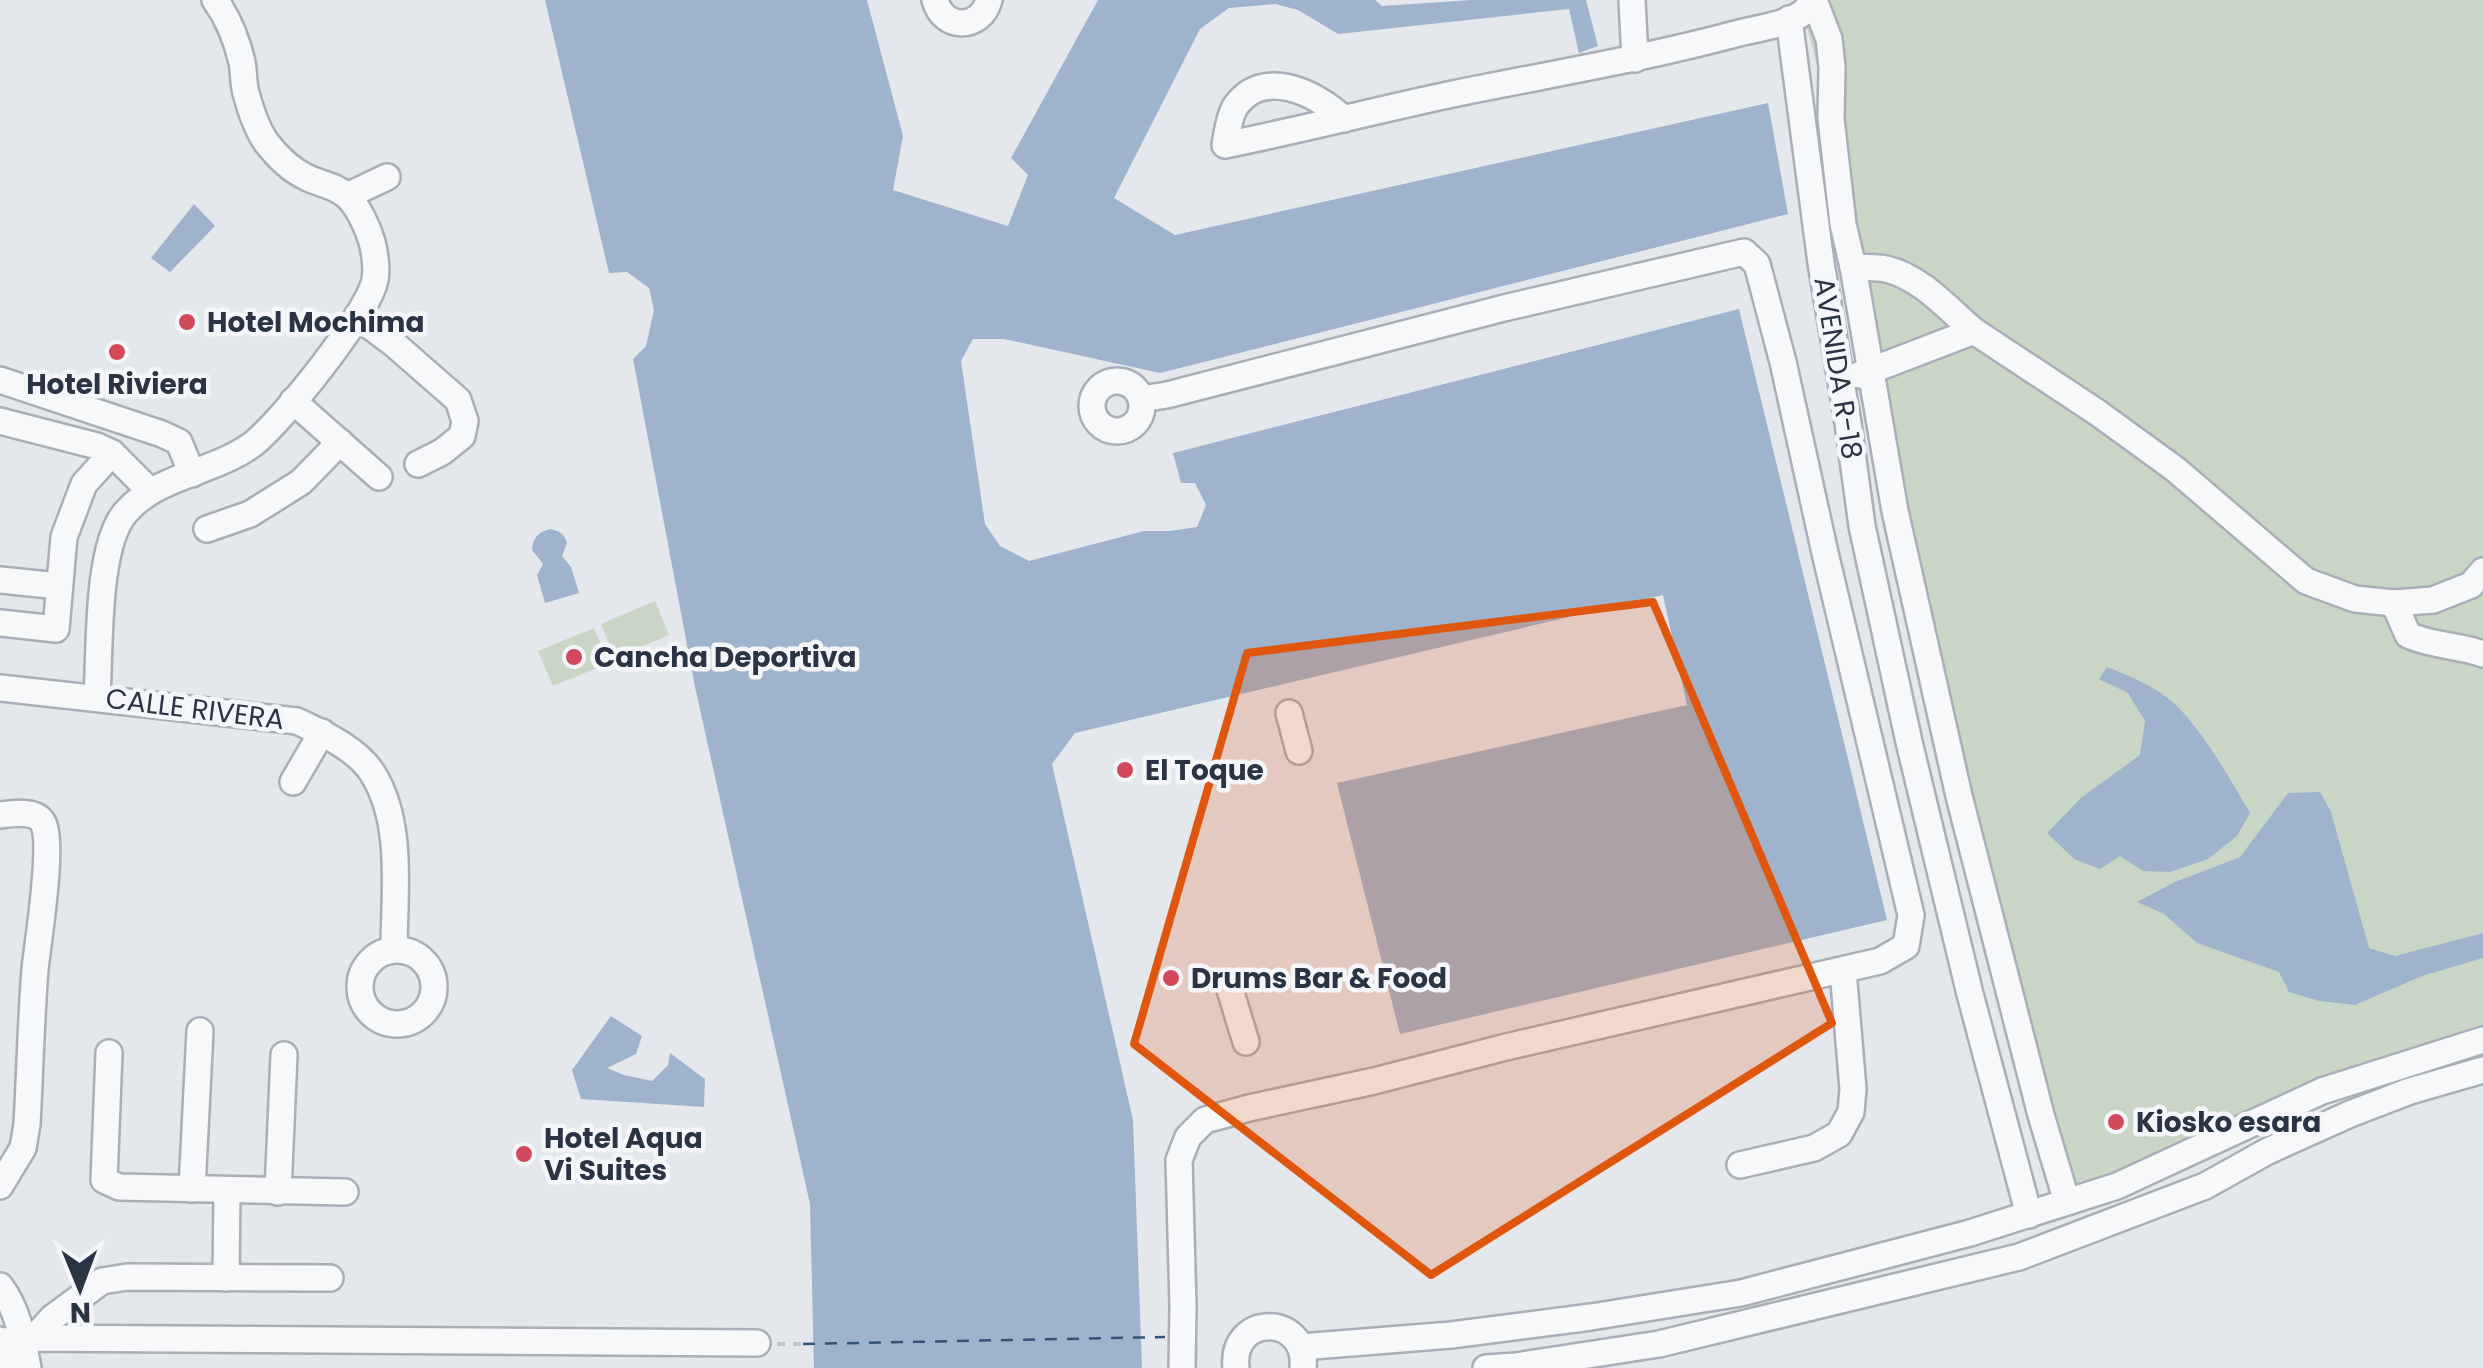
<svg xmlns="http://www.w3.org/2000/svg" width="2483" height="1368" font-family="Poppins,sans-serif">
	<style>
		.green { fill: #c9d6c5 }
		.water { fill: #9fb4cc }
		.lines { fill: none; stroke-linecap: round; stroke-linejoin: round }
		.ferry { stroke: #34527a; stroke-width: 2.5; stroke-dasharray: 12 10; stroke-linecap: butt }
		.minor-casing { stroke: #a9aeb7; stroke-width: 30 }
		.path { stroke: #c2c5cb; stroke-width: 4; stroke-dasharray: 8 8; stroke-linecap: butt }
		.minor { stroke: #f7f8fa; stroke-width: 25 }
		.marked { fill: #df570f; fill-opacity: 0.2; stroke: #df570f; stroke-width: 8; stroke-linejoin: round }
		.poi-dot { fill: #d1495b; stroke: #f4f6f9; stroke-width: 4 }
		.labels { text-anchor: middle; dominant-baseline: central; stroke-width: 9; stroke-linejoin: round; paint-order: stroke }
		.poi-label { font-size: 28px; font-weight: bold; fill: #2b3445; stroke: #f4f6f9; text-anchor: start }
		.street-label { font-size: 28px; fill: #2b3445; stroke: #f4f6f9 }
	</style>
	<rect width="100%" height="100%" fill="#e4e7ec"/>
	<g class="green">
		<path d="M1814,0H2483V1040L2067,1202L1959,796L1831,119L1803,12Z"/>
		<path d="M655,601L669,635L615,658L601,624Z"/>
		<path d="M594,628L609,663L553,686L538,651Z"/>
	</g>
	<g class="water">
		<path d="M545,0H867L903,136L893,190L1008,226L1028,175L1011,158L1098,0H1375L1382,6L1472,0H1586L1598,46L1579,53L1569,9L1338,34L1298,10L1275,4L1229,8L1200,29L1114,198L1175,235L1768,103L1788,214L1160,373L1004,339H973L961,361L985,524L1000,546L1029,561L1144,531H1170L1197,527L1206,505L1195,483H1181L1173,453L1739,309L1887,920L1400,1034L1337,783L1687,705L1663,595L1075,733L1052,764L1133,1120L1142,1368H814L810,1204L695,687L633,359L646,346L654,310L649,288L627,272L609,273Z"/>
		<path d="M194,204L215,226L170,272L151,258Z"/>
		<path d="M550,529C559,531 564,533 567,543L562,556L571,567L579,593L545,603L537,575L543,564L532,550C533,538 537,533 550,529Z"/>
		<path d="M2107,667C2130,676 2159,688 2177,706C2207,737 2228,776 2250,813L2237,836L2208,859L2170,872L2143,871L2120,856L2100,869L2074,859L2047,833L2082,797L2140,755L2145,721L2128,693L2099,679Z"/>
		<path d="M2320,792L2331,812L2369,948L2395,956L2483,933V958L2422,976L2355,1005L2319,1001L2289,992L2279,972L2197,943L2164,914L2137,902L2175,882L2240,857L2288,793Z"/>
		<path d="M611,1016L642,1036L636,1054L607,1068L624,1075L652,1081L668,1065L670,1053L705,1079L704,1107L581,1099L572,1070Z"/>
	</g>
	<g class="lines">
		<path class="ferry" d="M803,1344L1165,1337"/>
		<g class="minor-casing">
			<g id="minor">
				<path d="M935,0C943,31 981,30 989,0"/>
				<path d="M1632,0L1635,59"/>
				<path d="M1789,19L1821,263L1848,423L1862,526L1909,742L1970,994L2029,1215"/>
				<path d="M1344,119C1316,93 1263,66 1235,107C1229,117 1227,134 1225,145C1300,130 1373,111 1448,95C1545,75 1643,59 1739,33C1759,28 1787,25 1804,12C1808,8 1810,4 1814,0L1829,39L1832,67L1831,119L1843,224L1853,267L1895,511L1959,796L2041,1115L2067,1202"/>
				<path d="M347,196L387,177"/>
				<path d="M1853,267C1864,268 1876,267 1886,269C1921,277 1948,309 1974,331"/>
				<path d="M358,317L394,344L458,400L465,421L462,436L442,452L418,464"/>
				<path d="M1859,375L1974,331L2098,413L2175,469L2306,581L2355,599L2394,603L2433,600L2471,585L2483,571"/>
				<path d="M0,380L162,434L179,442L192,474"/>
				<circle cx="1117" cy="406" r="25"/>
				<path d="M1141,399L1167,395L1504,308L1744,252L1757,264L1783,362L1825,553L1911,915L1906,946L1880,961L1506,1047L1374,1081L1249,1108L1205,1120L1188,1137L1179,1160L1183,1306L1182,1368"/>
				<path d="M293,401L379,477"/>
				<path d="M0,421L97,446L112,453L150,491"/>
				<path d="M207,529L250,514L301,482L340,442"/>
				<path d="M0,580L59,586"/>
				<path d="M2394,603L2408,635C2432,646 2458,645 2483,654"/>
				<path d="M0,623L56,629L64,537L84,484L112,453"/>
				<path d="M0,688L297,721C322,733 358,749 373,774C404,824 394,893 394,950"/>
				<path d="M97,697C100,651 96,545 126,512C158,475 214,473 253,444C282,421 368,314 375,280C377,270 375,253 372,242C368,228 358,206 347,196C335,185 319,184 306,177C291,170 276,155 266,142C257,129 250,108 246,93C243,83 244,72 242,62C237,41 228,18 215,0"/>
				<path d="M1289,713L1299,751"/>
				<path d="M293,782L322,732"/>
				<path d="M0,815C12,814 36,809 43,823C54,844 38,941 35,969C31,1020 30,1072 27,1124L23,1148L0,1186"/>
				<circle cx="397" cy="987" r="37"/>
				<path d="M1228,983L1246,1042"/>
				<path d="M109,1053L104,1180L119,1187L345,1192"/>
				<path d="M1740,1165L1814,1148L1839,1134L1851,1112L1853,1089L1843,970"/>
				<path d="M192,1189L200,1031"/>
				<path d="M278,1192L284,1055"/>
				<path d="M226,1278L227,1190"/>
				<path d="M0,1286C18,1309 23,1340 28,1368"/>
				<path d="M34,1338L52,1318L102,1281L127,1277L330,1278"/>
				<path d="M0,1340L4,1368"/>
				<path d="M1,1342L22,1338L757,1343"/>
				<path d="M1301,1347L1451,1335L1591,1317L1741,1293L1970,1233L2117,1186L2322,1091L2483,1040"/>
				<path d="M1236,1368C1230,1313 1308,1313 1303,1368"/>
				<path d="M1486,1368L1516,1366L1659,1344L2019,1257L2205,1186L2268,1151L2350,1114L2410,1091L2483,1070"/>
			</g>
		</g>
		<path class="path" d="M777,1344H803"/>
		<use href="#minor" class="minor"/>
	</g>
	<path class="marked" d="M1653,602L1832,1023L1431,1275L1134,1044L1247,653Z"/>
	<g class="poi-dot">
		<circle cx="187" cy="322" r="10"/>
		<circle cx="117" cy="352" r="10"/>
		<circle cx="574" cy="657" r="10"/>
		<circle cx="1125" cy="770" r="10"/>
		<circle cx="1171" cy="978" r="10"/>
		<circle cx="2116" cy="1122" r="10"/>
		<circle cx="524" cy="1154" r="10"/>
	</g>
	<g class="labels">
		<g class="poi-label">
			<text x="207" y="322">Hotel Mochima</text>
			<text x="117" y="384" text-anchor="middle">Hotel Riviera</text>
			<text x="594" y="657">Cancha Deportiva</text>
			<text x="1145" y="770">El Toque</text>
			<text x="1191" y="978">Drums Bar &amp; Food</text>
			<text x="2136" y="1122">Kiosko esara</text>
			<text x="544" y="1138">Hotel Aqua<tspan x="544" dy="32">Vi Suites</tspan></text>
		</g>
		<g class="street-label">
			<text transform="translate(1838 368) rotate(81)">AVENIDA R-18</text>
			<text transform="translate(195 709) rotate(7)">CALLE RIVERA</text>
		</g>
	</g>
	<g transform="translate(80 1288) rotate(179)" stroke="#f4f6f9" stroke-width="8" paint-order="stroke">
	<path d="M0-8L18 38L0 25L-18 38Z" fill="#2b3445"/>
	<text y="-15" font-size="28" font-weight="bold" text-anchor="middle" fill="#2b3445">N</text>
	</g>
</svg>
